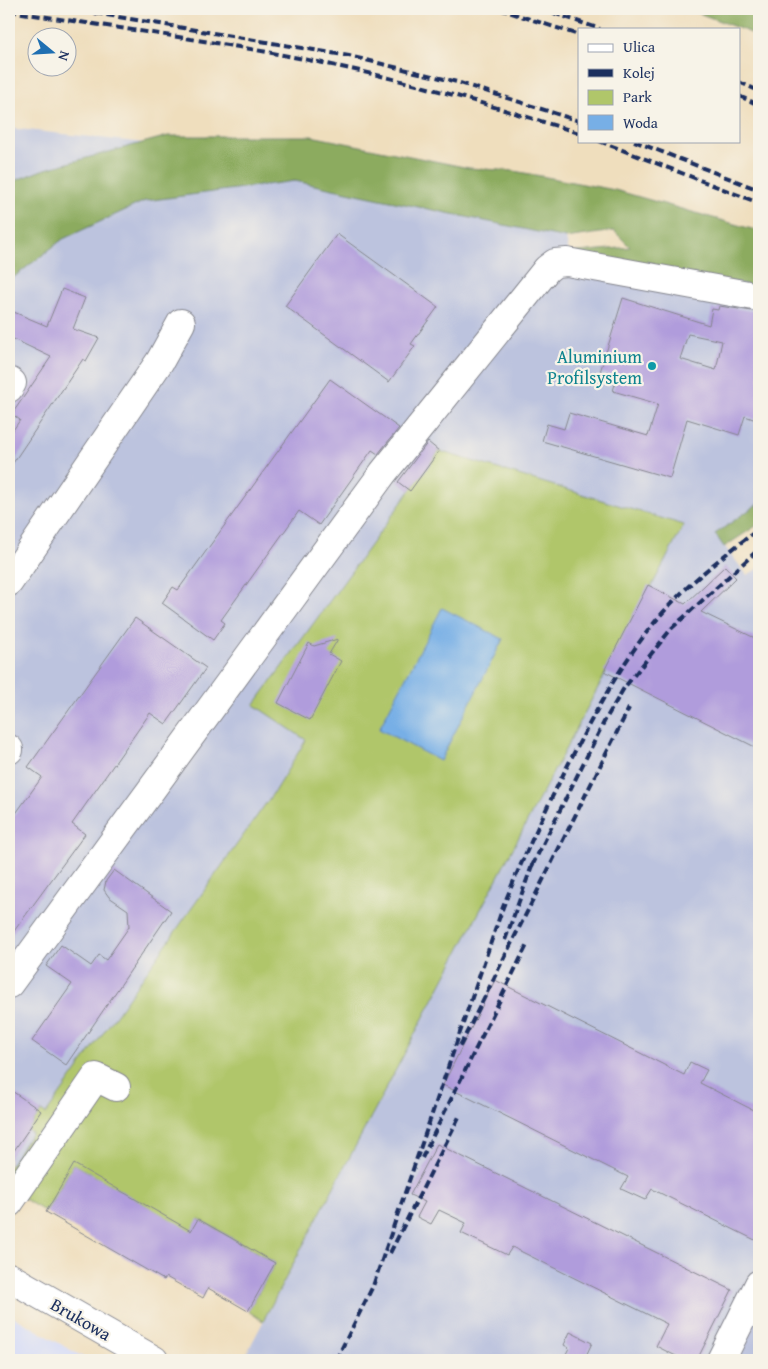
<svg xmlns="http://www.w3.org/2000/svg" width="768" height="1369" font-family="'Gentium Book Plus',serif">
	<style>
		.built { fill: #d2d9f9 }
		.industrial { fill: #bcc3de }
		.green { fill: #b0c66a; stroke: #667a64 }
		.forest { fill: #8cab5e; stroke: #546d5e }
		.water { fill: #77afe6; stroke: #496fa2 }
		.building { fill: #b09cdc; fill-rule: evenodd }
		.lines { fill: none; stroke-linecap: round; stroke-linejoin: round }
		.minor-casing { stroke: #85868e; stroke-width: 30 }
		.minor { stroke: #fff; stroke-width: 28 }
		.rail { stroke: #1b2f5e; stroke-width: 4; stroke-dasharray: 8 4; stroke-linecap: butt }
		.culture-dot { fill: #0f9aa8; stroke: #f7f3e8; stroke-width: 2 }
		.labels { text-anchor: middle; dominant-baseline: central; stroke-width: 4.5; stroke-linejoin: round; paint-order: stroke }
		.culture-label { font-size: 18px; fill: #0d838f; stroke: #f7f3e8; text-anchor: end }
		.street-label { font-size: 18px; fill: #1b2f5e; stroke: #f7f3e8 }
	</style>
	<rect width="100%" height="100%" fill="#f7f3e8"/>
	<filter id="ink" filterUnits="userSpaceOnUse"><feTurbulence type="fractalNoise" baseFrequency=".02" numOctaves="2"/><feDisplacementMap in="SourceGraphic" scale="10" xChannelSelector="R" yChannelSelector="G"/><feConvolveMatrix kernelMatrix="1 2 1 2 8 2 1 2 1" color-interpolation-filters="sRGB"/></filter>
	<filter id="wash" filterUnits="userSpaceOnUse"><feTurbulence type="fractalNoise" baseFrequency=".0096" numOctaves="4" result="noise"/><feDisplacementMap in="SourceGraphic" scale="20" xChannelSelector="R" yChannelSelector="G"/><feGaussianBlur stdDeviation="1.12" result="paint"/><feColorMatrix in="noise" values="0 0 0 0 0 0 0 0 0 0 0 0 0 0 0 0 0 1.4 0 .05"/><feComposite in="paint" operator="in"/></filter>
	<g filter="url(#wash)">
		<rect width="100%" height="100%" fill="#efdebd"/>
		<path class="built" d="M9,1314L88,1360H9Z"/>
		<g class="industrial">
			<path d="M9,128L145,143L42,170L9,183Z"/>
			<path d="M295,181L566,238L569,253L759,287V503L715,534L747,575L759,568V1360H243L683,525L439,451L255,705L306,739L274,792L46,1114L41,1111L28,1131L32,1133L9,1167V281L63,239L145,201L209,186Z"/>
		</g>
		<path class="green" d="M439,451L684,525L263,1321L248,1311L275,1263L199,1219L187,1239L174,1222L74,1164L46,1212L9,1190V1167L32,1133L28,1130L41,1111L46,1114L274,792L306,740L254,705Z"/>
		<g class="forest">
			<path d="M688,9H759V36Z"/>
			<path d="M168,136H311L469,168L514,171L615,190L759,231V287L569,253L630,247L614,231L566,238L295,181L145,201L63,239L9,281V183L42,170Z"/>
			<path d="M759,503V524L724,547L715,534Z"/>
		</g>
		<path class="water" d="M442,608L503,639L440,761L379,729Z"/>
		<g id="blocks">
			<g class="building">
				<path d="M337,234L438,307L411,344L415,346L389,382L285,306Z"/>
				<path d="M62,289L85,298L73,329L99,338L86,361L83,359L9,469V436L20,420L12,414L51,357L9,337V310L47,326Z"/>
				<path d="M623,298L709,325L712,309L718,310L719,306L759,312V408L756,420L745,416L739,435L687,419L670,478L542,441L547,424L564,429L569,413L648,436L658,404L613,391L617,377L600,372ZM688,334L722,341L716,370L680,359Z"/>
				<path d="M330,379L399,428L378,454L372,450L319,525L299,511L221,620L225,623L213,640L162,603L173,587L178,590Z"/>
				<path d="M428,442L439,451L410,491L398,482Z"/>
				<path d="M725,566L736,578L701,612L759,640V749L604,671L648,585L685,604Z"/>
				<path d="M135,618L206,668L166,724L150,713L72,824L85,834L9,938V823L42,777L28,767Z"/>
				<path d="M338,639L329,654L341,661L310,720L278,703L309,643L314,646Z"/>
				<path d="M114,870L171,911L66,1065L32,1041L72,984L46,966L61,945L91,966L99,955L106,960L129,927L128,910L109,897L104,890L106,881Z"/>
				<path d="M495,980L684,1075L690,1062L707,1070L700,1083L759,1113V1242L652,1189L645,1200L621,1189L628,1177L443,1085Z"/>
				<path d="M9,1089L41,1111L9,1158Z"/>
				<path d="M437,1144L732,1290L697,1360H684L656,1346L667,1324L512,1247L507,1255L461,1233L466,1223L439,1210L431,1224L417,1217L425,1202L410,1195Z"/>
				<path d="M74,1164L191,1231L198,1219L275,1263L248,1311L208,1288L203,1298L166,1277L164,1280L46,1212Z"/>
				<path d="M570,1332L592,1343L584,1360H563L569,1348L564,1345Z"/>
			</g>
		</g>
	</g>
	<g filter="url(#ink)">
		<use href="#blocks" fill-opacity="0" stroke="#85868e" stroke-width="1"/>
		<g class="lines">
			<g class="minor-casing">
				<g id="minor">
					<path d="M9,381L12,383L9,388"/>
					<path d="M9,582L160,361L181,323"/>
					<path d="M9,750V749"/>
					<path d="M9,984L383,473L547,269L555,263L567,262L759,297"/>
					<path d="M9,1203L96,1077L116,1087"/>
					<path d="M9,1277L154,1360"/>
					<path d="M721,1360L759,1284"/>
				</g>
			</g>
			<use href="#minor" class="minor"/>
			<g class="rail">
				<path d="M71,9L349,56L457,82L579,121"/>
				<path d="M499,9L579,35"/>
				<path d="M542,9L600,29"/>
				<path d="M9,11C121,29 234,43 346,68C425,85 502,109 579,133"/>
				<path d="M739,82L759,91"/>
				<path d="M739,96L759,105"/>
				<path d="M599,141L759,203"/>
				<path d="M634,141L759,190"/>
				<path d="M532,866L604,722L624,688L672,628L759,549"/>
				<path d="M505,940L534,860"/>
				<path d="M460,1046L629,708"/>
				<path d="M422,1158L528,943"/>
				<path d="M390,1253L460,1115"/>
				<path d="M336,1360L373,1286L503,907C525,852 551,798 578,745C602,700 626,656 659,617C688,583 724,555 759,529"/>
			</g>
		</g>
	</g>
	<circle class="culture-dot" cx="652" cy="366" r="5"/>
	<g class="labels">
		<g class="culture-label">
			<text x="642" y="356">Aluminium<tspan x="642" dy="21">Profilsystem</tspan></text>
		</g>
		<g class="street-label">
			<text transform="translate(81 1319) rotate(30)">Brukowa</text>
		</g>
	</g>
	<rect width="768" height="1369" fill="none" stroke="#f7f3e8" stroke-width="30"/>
	<rect x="578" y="28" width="162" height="115" fill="#f7f3e8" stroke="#9fa5b1"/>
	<rect x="588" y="44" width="25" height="8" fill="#ffffff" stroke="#9fa5b1"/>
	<text x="623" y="52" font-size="15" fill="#1b2f5e">Ulica</text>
	<rect x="588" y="69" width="25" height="8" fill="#1b2f5e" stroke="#9fa5b1"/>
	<text x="623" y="78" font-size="15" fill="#1b2f5e">Kolej</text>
	<rect x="588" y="90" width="25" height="15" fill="#b0c66a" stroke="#9fa5b1"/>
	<text x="623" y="102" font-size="15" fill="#1b2f5e">Park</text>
	<rect x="588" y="115" width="25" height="15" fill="#77afe6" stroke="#9fa5b1"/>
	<text x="623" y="128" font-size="15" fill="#1b2f5e">Woda</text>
	<g transform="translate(52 52) rotate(108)"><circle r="24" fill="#f7f3e8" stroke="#9fa5b1"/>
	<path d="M0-4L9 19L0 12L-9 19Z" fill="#1f6fb2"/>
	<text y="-8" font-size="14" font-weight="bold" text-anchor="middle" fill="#1b2f5e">N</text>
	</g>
</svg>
